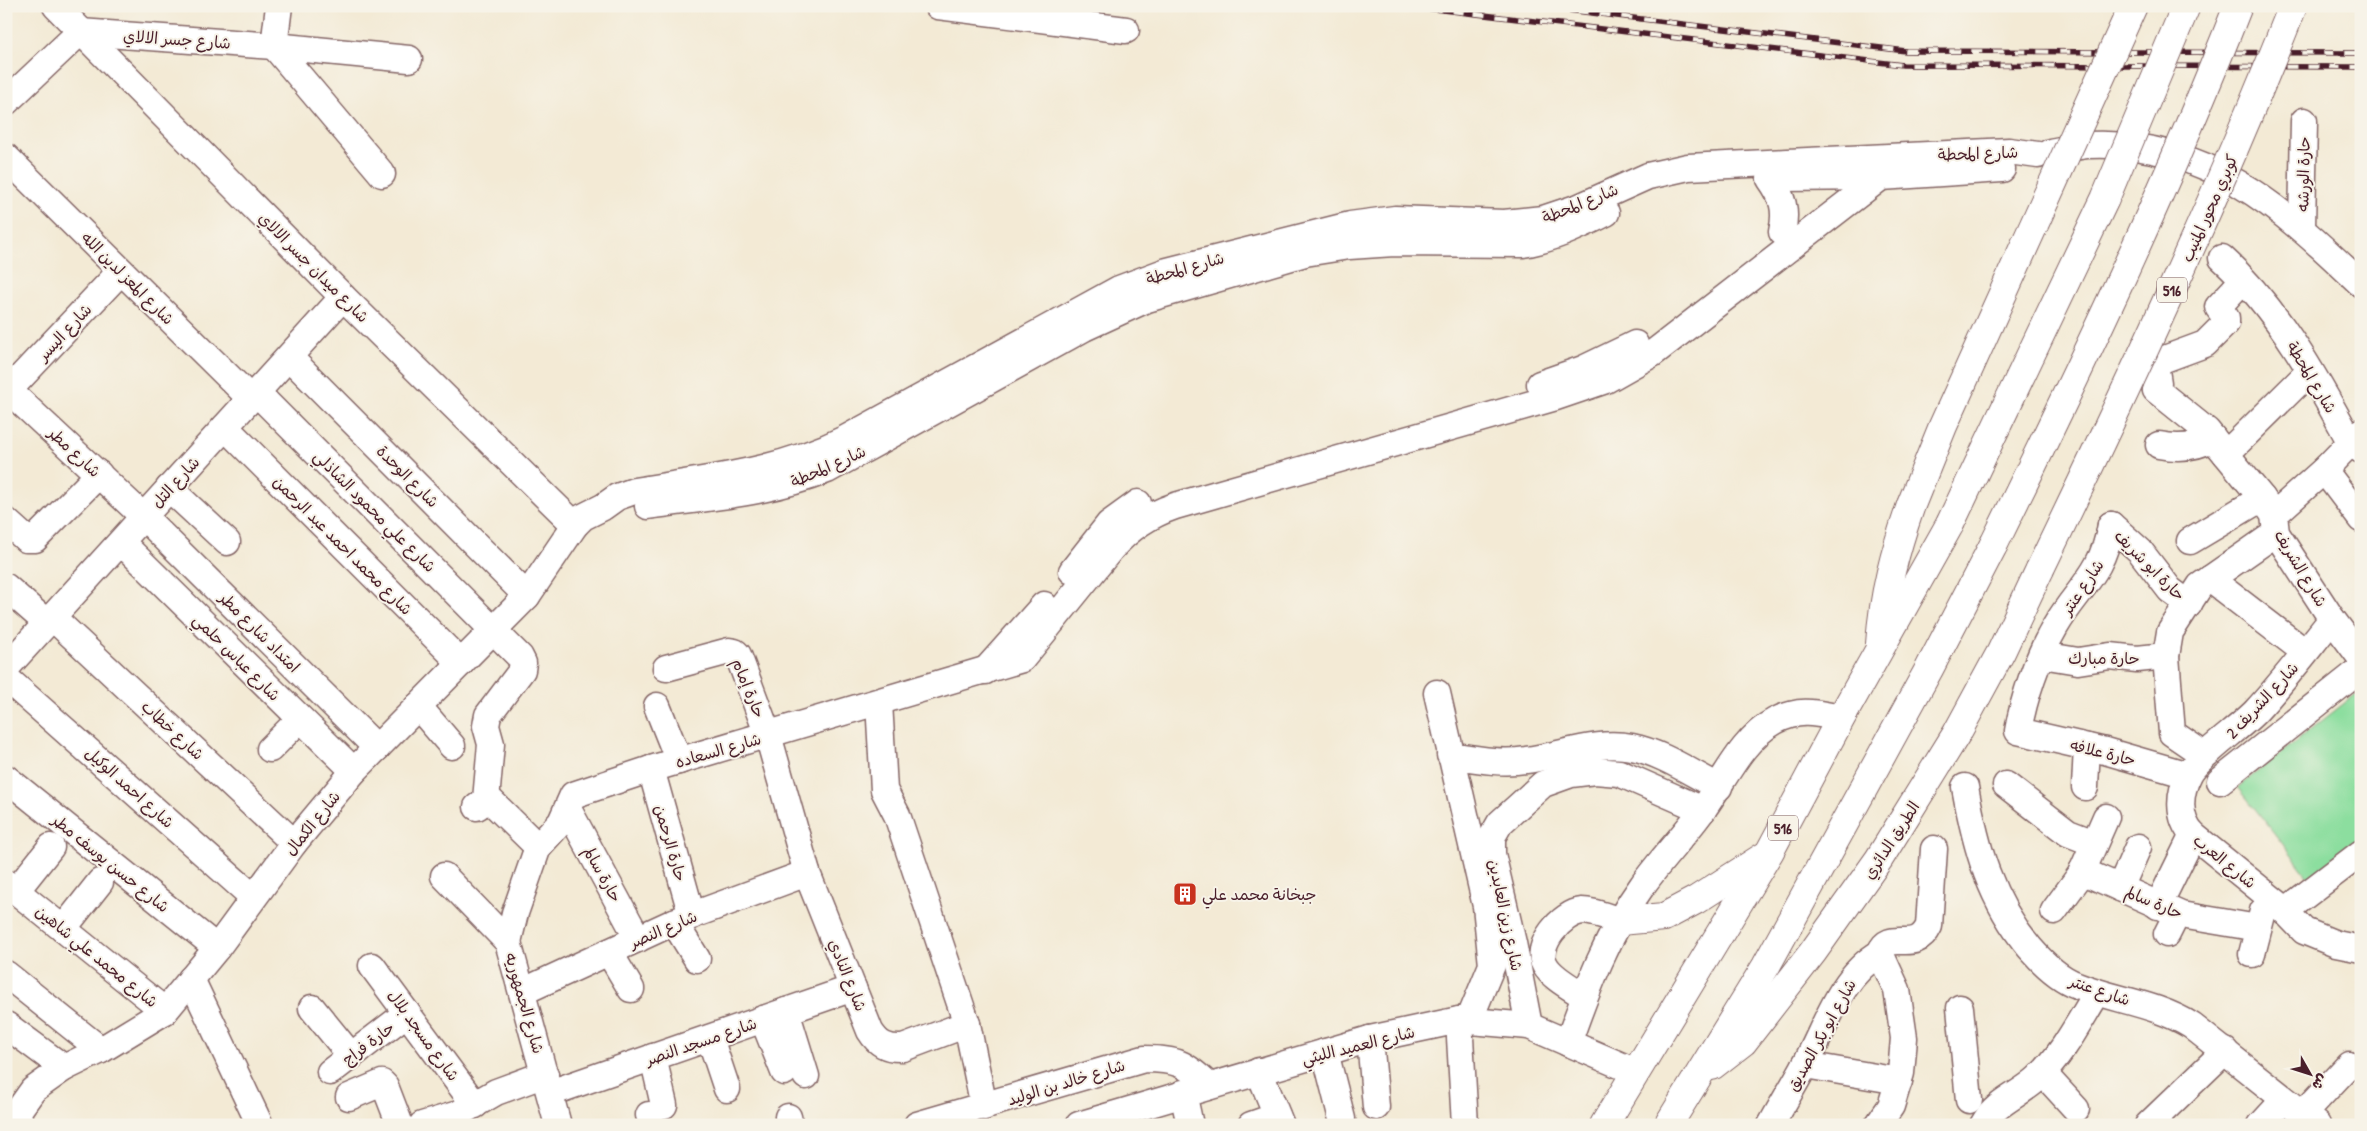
<svg xmlns="http://www.w3.org/2000/svg" width="2367" height="1131" font-family="'Patrick Hand','Playpen Sans Arabic',sans-serif">
	<style>
		.green { fill: #8cde9f; stroke: #6b7e65 }
		.lines { fill: none; stroke-linecap: round; stroke-linejoin: round }
		.minor-casing { stroke: #856666; stroke-width: 29 }
		.highway-casing { stroke: #856666; stroke-width: 30 }
		.minor { stroke: #fff; stroke-width: 26 }
		.highway { stroke: #fff; stroke-width: 28 }
		.rail-casing { stroke: #4a1f2b; stroke-width: 5.5 }
		.rail { stroke: #f7f3e8; stroke-width: 4; stroke-dasharray: 11; stroke-linecap: butt }
		.highway-bridge-casing { stroke: #856666; stroke-width: 30; stroke-linecap: butt }
		.highway-bridge { stroke: #fff; stroke-width: 28 }
		.labels { text-anchor: middle; dominant-baseline: central; stroke-width: 4; stroke-linejoin: round; paint-order: stroke }
		.shield { fill: #f7f3e8; stroke: #7e5f64; stroke-width: 1 }
		.shield-label { font-size: 15px; font-weight: bold; fill: #4a1f2b }
		.street-label { font-size: 16px; fill: #4a1f2b; stroke: #f7f3e8 }
		.poi-label { font-size: 16px; fill: #4a1f2b; stroke: #f7f3e8; text-anchor: start }
	</style>
	<rect width="100%" height="100%" fill="#f7f3e8"/>
	<filter id="ink" filterUnits="userSpaceOnUse"><feTurbulence type="fractalNoise" baseFrequency=".02" numOctaves="2"/><feDisplacementMap in="SourceGraphic" scale="10" xChannelSelector="R" yChannelSelector="G"/><feConvolveMatrix kernelMatrix="1 2 1 2 8 2 1 2 1" color-interpolation-filters="sRGB"/></filter>
	<filter id="wash" filterUnits="userSpaceOnUse"><feTurbulence type="fractalNoise" baseFrequency=".0096" numOctaves="4" result="noise"/><feDisplacementMap in="SourceGraphic" scale="20" xChannelSelector="R" yChannelSelector="G"/><feGaussianBlur stdDeviation="1.12" result="paint"/><feColorMatrix in="noise" values="0 0 0 0 0 0 0 0 0 0 0 0 0 0 0 0 0 1.4 0 .05"/><feComposite in="paint" operator="in"/></filter>
	<g filter="url(#wash)">
		<rect width="100%" height="100%" fill="#f3ead5"/>
		<path class="green" d="M2361,690V847L2314,884L2238,787Z"/>
	</g>
	<g filter="url(#ink)">
		<g class="lines">
			<g class="minor-casing">
				<g id="minor">
					<path d="M56,6L343,297L575,525"/>
					<path d="M279,6L274,46L382,174"/>
					<path d="M938,6L1126,30"/>
					<path d="M6,102L80,32L274,46L409,59"/>
					<path d="M2050,152C2062,150 2075,146 2087,145C2205,139 2281,207 2361,284"/>
					<path d="M6,157L251,399"/>
					<path d="M1779,178L1881,177L2002,169"/>
					<path d="M1770,179C1783,197 1787,210 1782,232"/>
					<path d="M2302,228L2304,121"/>
					<path d="M2222,258C2278,309 2316,378 2351,443L2361,450"/>
					<path d="M2243,280L2218,307L2226,318V323L2205,344L2159,361L2155,364L2158,383L2156,390L2207,431L2262,498L2274,515L2276,533L2332,619L2361,658"/>
					<path d="M289,357L527,596"/>
					<path d="M1540,384L1583,369L1635,344"/>
					<path d="M6,388L144,517L377,748"/>
					<path d="M256,392L520,657L523,663L522,670L488,715L486,726L491,744L486,800"/>
					<path d="M6,393L121,271"/>
					<path d="M225,427L461,663"/>
					<path d="M2159,445C2178,449 2197,447 2213,438"/>
					<path d="M2226,454L2310,371"/>
					<path d="M2324,470L2361,519"/>
					<path d="M169,488L227,542"/>
					<path d="M648,506C709,497 770,493 827,470L1084,328L1147,299L1305,253L1349,246L1394,243L1523,244C1554,239 1579,226 1606,213"/>
					<path d="M2274,515L2324,470L2361,432"/>
					<path d="M6,521L26,539H35L99,474"/>
					<path d="M2111,525C2102,576 2078,587 2055,627C2037,658 2024,697 2018,731L2105,751L2188,775"/>
					<path d="M2111,525L2140,551L2170,590L2189,604"/>
					<path d="M2190,541L2262,498"/>
					<path d="M121,542L354,771"/>
					<path d="M1072,571L1109,524L1138,503"/>
					<path d="M2210,579L2305,652"/>
					<path d="M6,587L47,623"/>
					<path d="M52,617L294,843"/>
					<path d="M2332,619C2307,650 2283,682 2256,711C2239,729 2198,756 2189,774C2179,793 2177,818 2193,835L2277,903L2304,931L2336,944L2361,949"/>
					<path d="M2042,655L2078,661L2110,656L2137,659L2166,656"/>
					<path d="M6,668L343,297"/>
					<path d="M666,668L729,651L735,652L738,655L768,735L807,873L870,1031C878,1044 887,1049 903,1048L967,1024L984,1107"/>
					<path d="M985,671L1044,605"/>
					<path d="M6,678L253,897"/>
					<path d="M1437,693L1486,906L1492,965L1468,1023"/>
					<path d="M879,702L884,790L897,815L967,1024"/>
					<path d="M418,706L452,746"/>
					<path d="M657,706L679,761"/>
					<path d="M270,749L300,719"/>
					<path d="M1450,755C1476,759 1500,764 1526,760C1561,756 1595,740 1632,747C1662,753 1691,773 1719,787"/>
					<path d="M2202,758L2194,748L2172,733L2166,656L2170,632L2200,586L2276,533"/>
					<path d="M651,769L692,916"/>
					<path d="M6,778L217,948"/>
					<path d="M2220,781L2361,669"/>
					<path d="M2006,785L2068,833L2094,843"/>
					<path d="M1965,787C1976,848 1990,900 2030,948C2043,963 2058,978 2077,985C2117,1001 2155,1003 2192,1026L2317,1125"/>
					<path d="M2085,787L2087,747"/>
					<path d="M477,807L486,800H490L538,847"/>
					<path d="M568,809L638,939"/>
					<path d="M2082,871L2181,915L2258,928"/>
					<path d="M444,876L508,942L558,1125"/>
					<path d="M6,883L165,1011"/>
					<path d="M2120,888L2138,847"/>
					<path d="M16,891L51,847"/>
					<path d="M2158,906L2193,835"/>
					<path d="M2054,911L2081,874L2106,817"/>
					<path d="M2285,911L2361,853"/>
					<path d="M674,922L697,959"/>
					<path d="M63,929L100,882"/>
					<path d="M2167,934L2177,914"/>
					<path d="M508,942L515,913L538,847L561,822L573,795L651,769L1022,659L1111,549C1130,528 1149,515 1175,506L1556,397L1606,380L1652,354L1881,177"/>
					<path d="M609,952L631,989"/>
					<path d="M2252,954L2263,911"/>
					<path d="M372,966L475,1105"/>
					<path d="M6,974L101,1050"/>
					<path d="M191,979L260,1125"/>
					<path d="M522,992L674,922L807,873"/>
					<path d="M1584,996C1572,988 1552,978 1545,965C1534,946 1562,913 1582,911C1594,911 1608,917 1620,921"/>
					<path d="M312,1008L351,1056"/>
					<path d="M1960,1008L1969,1100"/>
					<path d="M786,1011L806,1076"/>
					<path d="M763,1019L784,1072"/>
					<path d="M1459,1020L1465,1125"/>
					<path d="M6,1025L64,1068"/>
					<path d="M1529,1026L1513,943L1492,854V837L1500,823L1543,784L1571,774L1595,771L1619,773L1703,810"/>
					<path d="M710,1038L727,1089"/>
					<path d="M1370,1039L1376,1107"/>
					<path d="M1568,1043C1587,989 1608,933 1642,886C1661,859 1685,835 1704,808C1725,779 1742,739 1775,721C1800,708 1816,713 1841,718"/>
					<path d="M1325,1052L1342,1119"/>
					<path d="M653,1057L664,1105"/>
					<path d="M1805,1065L1899,1081"/>
					<path d="M1259,1071L1281,1125"/>
					<path d="M330,1072L407,1013"/>
					<path d="M2043,1073L2076,1109"/>
					<path d="M550,1093L853,988"/>
					<path d="M1183,1093L1190,1125"/>
					<path d="M349,1097L382,1083L385,1086L400,1125"/>
					<path d="M2303,1114L2349,1065"/>
					<path d="M649,1115L652,1125"/>
					<path d="M788,1117L790,1125"/>
					<path d="M20,1125L18,1111L33,1090L64,1068L101,1050L165,1011L217,948L294,843L354,771L527,596L575,525L583,517L603,507L617,497L634,491C706,479 779,472 845,439L1119,289L1167,271L1350,225L1395,219L1504,223L1543,219L1579,207L1648,176L1688,167L2009,151L2038,155"/>
					<path d="M422,1125L458,1114L496,1092L545,1074"/>
					<path d="M917,1125L1144,1059C1177,1059 1185,1063 1209,1086"/>
					<path d="M1079,1125L1370,1039L1459,1020L1529,1026L1636,1072"/>
					<path d="M1251,1125L1277,1116"/>
					<path d="M1771,1125C1782,1105 1794,1085 1805,1065C1826,1026 1840,976 1880,953"/>
					<path d="M1878,1125L1891,1106L1901,1073L1904,1038L1897,990L1880,953C1890,927 1915,956 1929,926L1934,849"/>
					<path d="M1983,1125C1995,1102 2020,1095 2038,1078C2063,1054 2079,1022 2097,993"/>
					<path d="M2148,1125L2225,1051"/>
					<path d="M2261,1125L2284,1100"/>
				</g>
			</g>
			<g class="highway-casing">
				<g id="highway">
					<path d="M1880,644C1883,595 1895,551 1911,505"/>
					<path d="M1620,921L1664,917L1696,900L1763,857"/>
					<path d="M1712,1066L1743,1042L1813,952L1879,859L1957,733L2001,652L2040,569"/>
					<path d="M1604,1125L1770,851L1841,718L1950,524"/>
					<path d="M1668,1125L1766,966L1929,669L1994,544"/>
				</g>
			</g>
			<use href="#minor" class="minor"/>
			<use href="#highway" class="highway"/>
			<g class="rail-casing">
				<g id="rail">
					<path d="M1409,6L1903,65L2361,67"/>
					<path d="M1534,6L1906,51L2361,53"/>
				</g>
			</g>
			<use href="#rail" class="rail"/>
			<g class="highway-bridge-casing">
				<g id="highway-bridge">
					<path d="M1911,505L1943,426L2133,6"/>
					<path d="M1950,524L2105,199L2186,6"/>
					<path d="M1994,544C2081,367 2166,190 2238,6"/>
					<path d="M2040,569C2130,383 2217,198 2293,6"/>
				</g>
			</g>
			<use href="#highway-bridge" class="highway-bridge"/>
		</g>
	</g>
	<defs>
		<g id="building-square" transform="scale(1.25)"><rect x="-9" y="-9" width="18" height="18" rx="4" fill="#c8321e" stroke="#f7f3e8"/><path d="M-4-6H4V6H1V3H-1V6H-4ZM-2.5-4.3h1.7v1.8h-1.7ZM.8-4.3h1.7v1.8H.8ZM-2.5-1h1.7V.8h-1.7ZM.8-1h1.7V.8H.8Z" fill="#fff"/></g>
	</defs>
	<g fill-rule="evenodd">
		<use href="#building-square" x="1185" y="894"/>
	</g>
	<g class="labels">
		<g class="shield">
			<rect x="2157" y="277.5" width="30" height="25" rx="4"/>
			<rect x="1768" y="815.5" width="30" height="25" rx="4"/>
		</g>
		<g class="shield-label">
			<text x="2172" y="290">516</text>
			<text x="1783" y="828">516</text>
		</g>
		<g class="street-label">
			<text transform="translate(177 39) rotate(4)">شارع جسر الالاي</text>
			<text transform="translate(1978 153) rotate(-2)">شارع المحطة</text>
			<text transform="translate(2303 174) rotate(-89)">حارة الورشه</text>
			<text transform="translate(1580 203) rotate(-22)">شارع المحطة</text>
			<text transform="translate(2209 208) rotate(-66)">كوبري محور المنيب</text>
			<text transform="translate(314 267) rotate(45)">شارع ميدان جسر الالاي</text>
			<text transform="translate(1185 268) rotate(-16)">شارع المحطة</text>
			<text transform="translate(128 278) rotate(45)">شارع المعز لدين الله</text>
			<text transform="translate(64 332) rotate(-47)">شارع اليسر</text>
			<text transform="translate(2312 377) rotate(59)">شارع المحطة</text>
			<text transform="translate(75 452) rotate(43)">شارع مطر</text>
			<text transform="translate(828 466) rotate(-24)">شارع المحطة</text>
			<text transform="translate(408 476) rotate(45)">شارع الوحدة</text>
			<text transform="translate(175 482) rotate(-48)">شارع التل</text>
			<text transform="translate(375 511) rotate(45)">شارع علي محمود الشاذلي</text>
			<text transform="translate(343 545) rotate(45)">شارع محمد احمد عبد الرحمن</text>
			<text transform="translate(2150 565) rotate(45)">حارة ابو شريف</text>
			<text transform="translate(2301 568) rotate(59)">شارع الشريف</text>
			<text transform="translate(2082 587) rotate(-56)">شارع عنتر</text>
			<text transform="translate(260 632) rotate(45)">امتداد شارع مطر</text>
			<text transform="translate(237 657) rotate(45)">شارع عباس حلمي</text>
			<text x="2104" y="658">حارة مبارك</text>
			<text transform="translate(749 688) rotate(68)">حارة إمام</text>
			<text transform="translate(2262 700) rotate(-47)">شارع الشريف 2</text>
			<text transform="translate(173 730) rotate(43)">شارع خطاب</text>
			<text transform="translate(718 750) rotate(-16)">شارع السعاده</text>
			<text transform="translate(2103 752) rotate(14)">حارة علافه</text>
			<text transform="translate(130 787) rotate(42)">شارع احمد الوكيل</text>
			<text transform="translate(312 823) rotate(-51)">شارع الكمال</text>
			<text transform="translate(1891 840) rotate(-57)">الطريق الدائري</text>
			<text transform="translate(671 843) rotate(74)">حارة الرحمن</text>
			<text transform="translate(2225 861) rotate(39)">شارع العرب</text>
			<text transform="translate(111 863) rotate(39)">شارع حسن يوسف مطر</text>
			<text transform="translate(603 874) rotate(61)">حارة سالم</text>
			<text transform="translate(2154 902) rotate(23)">حارة سالم</text>
			<text transform="translate(1506 915) rotate(78)">شارع زين العابدين</text>
			<text transform="translate(663 929) rotate(-23)">شارع النصر</text>
			<text transform="translate(97 956) rotate(39)">شارع محمد علي شاهين</text>
			<text transform="translate(848 975) rotate(68)">شارع النادي</text>
			<text transform="translate(2100 990) rotate(19)">شارع عنتر</text>
			<text transform="translate(525 1003) rotate(74)">شارع الجمهوريه</text>
			<text transform="translate(424 1035) rotate(54)">شارع مسجد بلال</text>
			<text transform="translate(1821 1035) rotate(-61)">شارع ابو بكر الصديق</text>
			<text transform="translate(701 1041) rotate(-19)">شارع مسجد النصر</text>
			<text transform="translate(368 1043) rotate(-37)">حارة فراج</text>
			<text transform="translate(1358 1045) rotate(-14)">شارع العميد الليثي</text>
			<text transform="translate(1066 1082) rotate(-17)">شارع خالد بن الوليد</text>
		</g>
		<g class="poi-label">
			<text x="1202" y="894">جبخانة محمد علي</text>
		</g>
	</g>
	<rect width="2367" height="1131" fill="none" stroke="#f7f3e8" stroke-width="25"/>
	<g transform="translate(2310 1074) rotate(129)" stroke="#f7f3e8" stroke-width="4" paint-order="stroke">
	<path d="M0-4L9 19L0 12L-9 19Z" fill="#4a1f2b"/>
	<text y="-8" font-size="14" font-weight="bold" text-anchor="middle" fill="#4a1f2b">ش</text>
	</g>
</svg>
